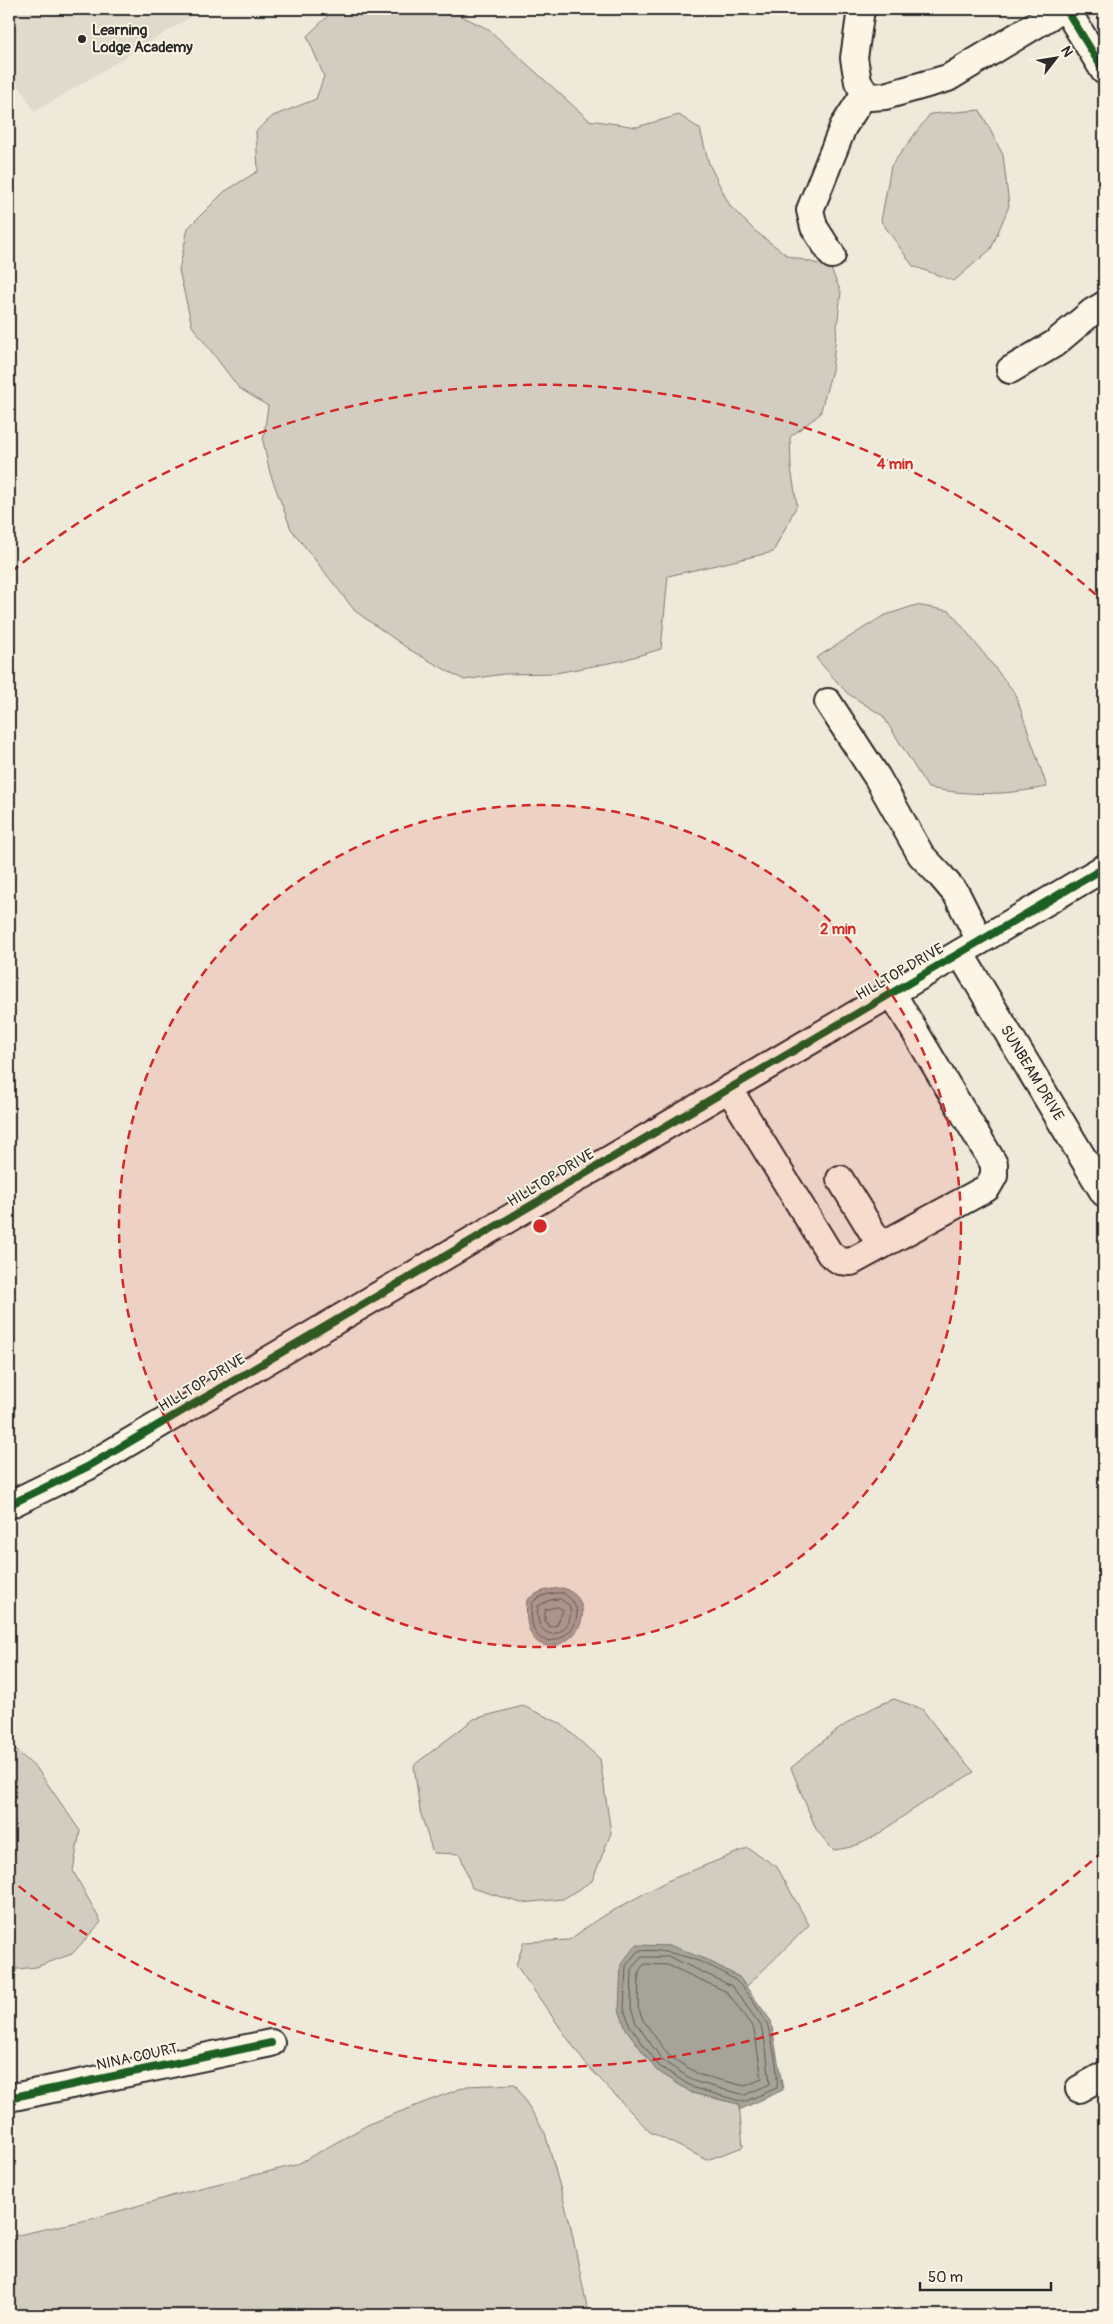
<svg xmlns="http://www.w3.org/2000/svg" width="1113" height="2324" font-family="Pangolin,sans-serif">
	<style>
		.built { fill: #e0dacc }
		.green { fill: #d2cdc0; stroke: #7e7c76 }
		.water { fill: #a6a399; stroke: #75736d }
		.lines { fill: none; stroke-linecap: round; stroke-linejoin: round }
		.shore { stroke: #5c5b57; stroke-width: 1 }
		.minor-casing { stroke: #2b2b2b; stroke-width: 30 }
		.minor { stroke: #fcf5e5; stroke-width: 26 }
		.cycleway-casing { stroke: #fcf5e5; stroke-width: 11 }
		.cycleway { stroke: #1b5e20; stroke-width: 8 }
		.ring { fill: none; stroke: #d62828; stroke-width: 2.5; stroke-dasharray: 9 6 }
		.poi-dot { fill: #2b2b2b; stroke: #fcf5e5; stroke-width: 2 }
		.labels { text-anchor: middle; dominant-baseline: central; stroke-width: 4; stroke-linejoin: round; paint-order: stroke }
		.poi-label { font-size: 15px; font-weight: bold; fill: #2b2b2b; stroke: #fcf5e5; text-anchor: start }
		.street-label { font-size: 15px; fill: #2b2b2b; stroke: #fcf5e5 }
		.centre { fill: #d62828; stroke: #fcf5e5; stroke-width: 2.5 }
		.ring-label { font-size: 15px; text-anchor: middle; font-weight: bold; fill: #d62828; stroke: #fcf5e5; stroke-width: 4; stroke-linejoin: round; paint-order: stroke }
	</style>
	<rect width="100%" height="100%" fill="#efe9da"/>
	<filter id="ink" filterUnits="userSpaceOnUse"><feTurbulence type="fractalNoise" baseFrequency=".02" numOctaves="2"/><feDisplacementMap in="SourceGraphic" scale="10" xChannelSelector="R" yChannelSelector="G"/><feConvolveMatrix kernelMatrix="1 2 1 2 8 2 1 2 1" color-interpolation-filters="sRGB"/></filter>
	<g filter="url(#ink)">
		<path class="built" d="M9,9H204L35,112L9,69Z"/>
		<g class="green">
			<path d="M335,9H447L488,29L589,120L637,127L679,115L700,129L709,164L730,206L755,231L788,256L830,267L841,292L832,370L820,414L790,437L791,468L797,505L773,552L668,576L661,649L620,661L556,673L504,674L464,680L410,650L355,611L291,529L270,473L263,441L268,406L239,388L192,326L179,270L188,228L224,192L258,171L256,131L273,116L316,99L324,76L307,36Z"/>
			<path d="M980,110L1003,155L1009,206L991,249L954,281L913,266L881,221L891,166L930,114Z"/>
			<path d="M916,605L950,611L1015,693L1047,787C1003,795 972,796 928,788L883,716L847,693L816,658L883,616Z"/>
			<path d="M894,1699L922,1709L948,1743L974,1772C953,1785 932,1797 911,1811C884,1829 868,1847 833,1850L816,1829L791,1768C823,1741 854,1713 894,1699Z"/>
			<path d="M523,1706L560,1723L600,1759L611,1833L592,1881L563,1899L521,1903L472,1888L460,1854L433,1853L420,1811L414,1765L474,1719Z"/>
			<path d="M9,1744L38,1770L80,1831L73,1871L101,1922L72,1954L36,1967L9,1970Z"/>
			<path d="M748,1848L777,1867L809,1925L746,1987L739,1977L707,1960L692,2093L739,2104L743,2147L707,2160L650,2132L585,2063L516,1965L524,1942L569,1940L598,1919L667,1881Z"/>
			<path d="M515,2084L545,2133L570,2223L587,2307L593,2315H9V2238L13,2236L91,2219L200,2188L296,2165L371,2123L467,2086Z"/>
		</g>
		<g class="water">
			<path d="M564,1588C569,1591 576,1594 579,1600C600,1639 519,1680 527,1600C539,1590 549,1589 564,1588Z"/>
			<path d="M636,1945L672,1946L707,1960L739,1977L771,2021L783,2090L739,2110V2104L692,2093L656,2070L626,2029L619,2010L621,1964Z"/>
		</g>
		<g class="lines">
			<g class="shore">
				<path d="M563,1593C610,1623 523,1678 532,1603C541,1594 551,1593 563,1593Z"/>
				<path d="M560,1599L569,1605C579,1634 533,1651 538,1606L550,1600Z"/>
				<path d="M558,1607L563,1610L557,1625L550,1627L545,1621V1610Z"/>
				<path d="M638,1951C667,1947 711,1963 735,1980C743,1986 763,2015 767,2024C772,2038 779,2073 777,2088L744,2102L694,2088L659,2066L630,2026L624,2009L626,1966Z"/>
				<path d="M642,1957H670L732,1986L761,2026L766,2047L770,2084L745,2095L696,2082L663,2061L636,2023L631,2008L632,1968Z"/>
				<path d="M645,1964L668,1965L727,1992L754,2029L762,2079L745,2086L700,2075L669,2056L643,2020L638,2007L639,1971Z"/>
			</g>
			<g class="minor-casing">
				<g id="minor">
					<path d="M861,9L854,58L858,82L865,93L870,97L885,96L948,78L1062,9"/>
					<path d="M1066,9L1104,71"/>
					<path d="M832,255L814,227L810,210L843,127L865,93"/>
					<path d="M1010,370L1054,344L1092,312L1104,305"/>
					<path d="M828,702L877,777L921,855L941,876L957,895L980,941"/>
					<path d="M960,953L1104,1193"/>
					<path d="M729,1089L830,1254L840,1261L851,1262L987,1188L994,1176V1164L892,993"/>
					<path d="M840,1179L881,1246"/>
					<path d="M9,1505L87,1467L1104,868"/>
					<path d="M1079,2089L1104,2075"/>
					<path d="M9,2098L271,2043"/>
				</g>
			</g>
			<use href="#minor" class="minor"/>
			<g class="cycleway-casing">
				<g id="cycleway">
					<path d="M1066,9L1104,71"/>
					<path d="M9,1505L87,1467L1104,868"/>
					<path d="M9,2098L271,2043"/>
				</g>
			</g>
			<use href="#cycleway" class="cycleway"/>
		</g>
	</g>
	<circle cx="540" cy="1226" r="421" fill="#d62828" fill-opacity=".12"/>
	<g class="ring">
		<circle cx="540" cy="1226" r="421"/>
		<path d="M1103 1851A841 841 0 0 1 11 1880M11 572A841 841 0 0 1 1103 601"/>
	</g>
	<circle class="poi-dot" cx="82" cy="39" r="5"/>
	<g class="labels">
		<g class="poi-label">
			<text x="92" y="30">Learning<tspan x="92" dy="17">Lodge Academy</tspan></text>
		</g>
		<g class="street-label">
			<text transform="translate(900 972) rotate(-30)">HILLTOP DRIVE</text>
			<text transform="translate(1032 1073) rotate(59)">SUNBEAM DRIVE</text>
			<text transform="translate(551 1178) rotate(-31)">HILLTOP DRIVE</text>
			<text transform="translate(202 1383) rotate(-31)">HILLTOP DRIVE</text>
			<text transform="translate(137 2057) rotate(-12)">NINA COURT</text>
		</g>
	</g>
	<circle cx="540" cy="1226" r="8" class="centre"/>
	<g class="ring-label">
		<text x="895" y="469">4 min</text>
		<text x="838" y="934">2 min</text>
	</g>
	<rect width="1113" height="2324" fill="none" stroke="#fcf5e5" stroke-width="30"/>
	<rect x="15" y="15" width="1083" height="2294" fill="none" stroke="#2b2b2b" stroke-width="2" filter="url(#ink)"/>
	<g transform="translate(1056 58) rotate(59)" stroke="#fcf5e5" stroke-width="4" paint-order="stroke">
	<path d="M0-4L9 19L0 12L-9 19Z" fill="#2b2b2b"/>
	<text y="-8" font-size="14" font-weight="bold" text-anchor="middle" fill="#2b2b2b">N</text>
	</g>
	<path d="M920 2282v8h131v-8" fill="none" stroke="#2b2b2b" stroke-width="2.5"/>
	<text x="928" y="2282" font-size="15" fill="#2b2b2b" stroke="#fcf5e5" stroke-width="4" paint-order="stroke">50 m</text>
</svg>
